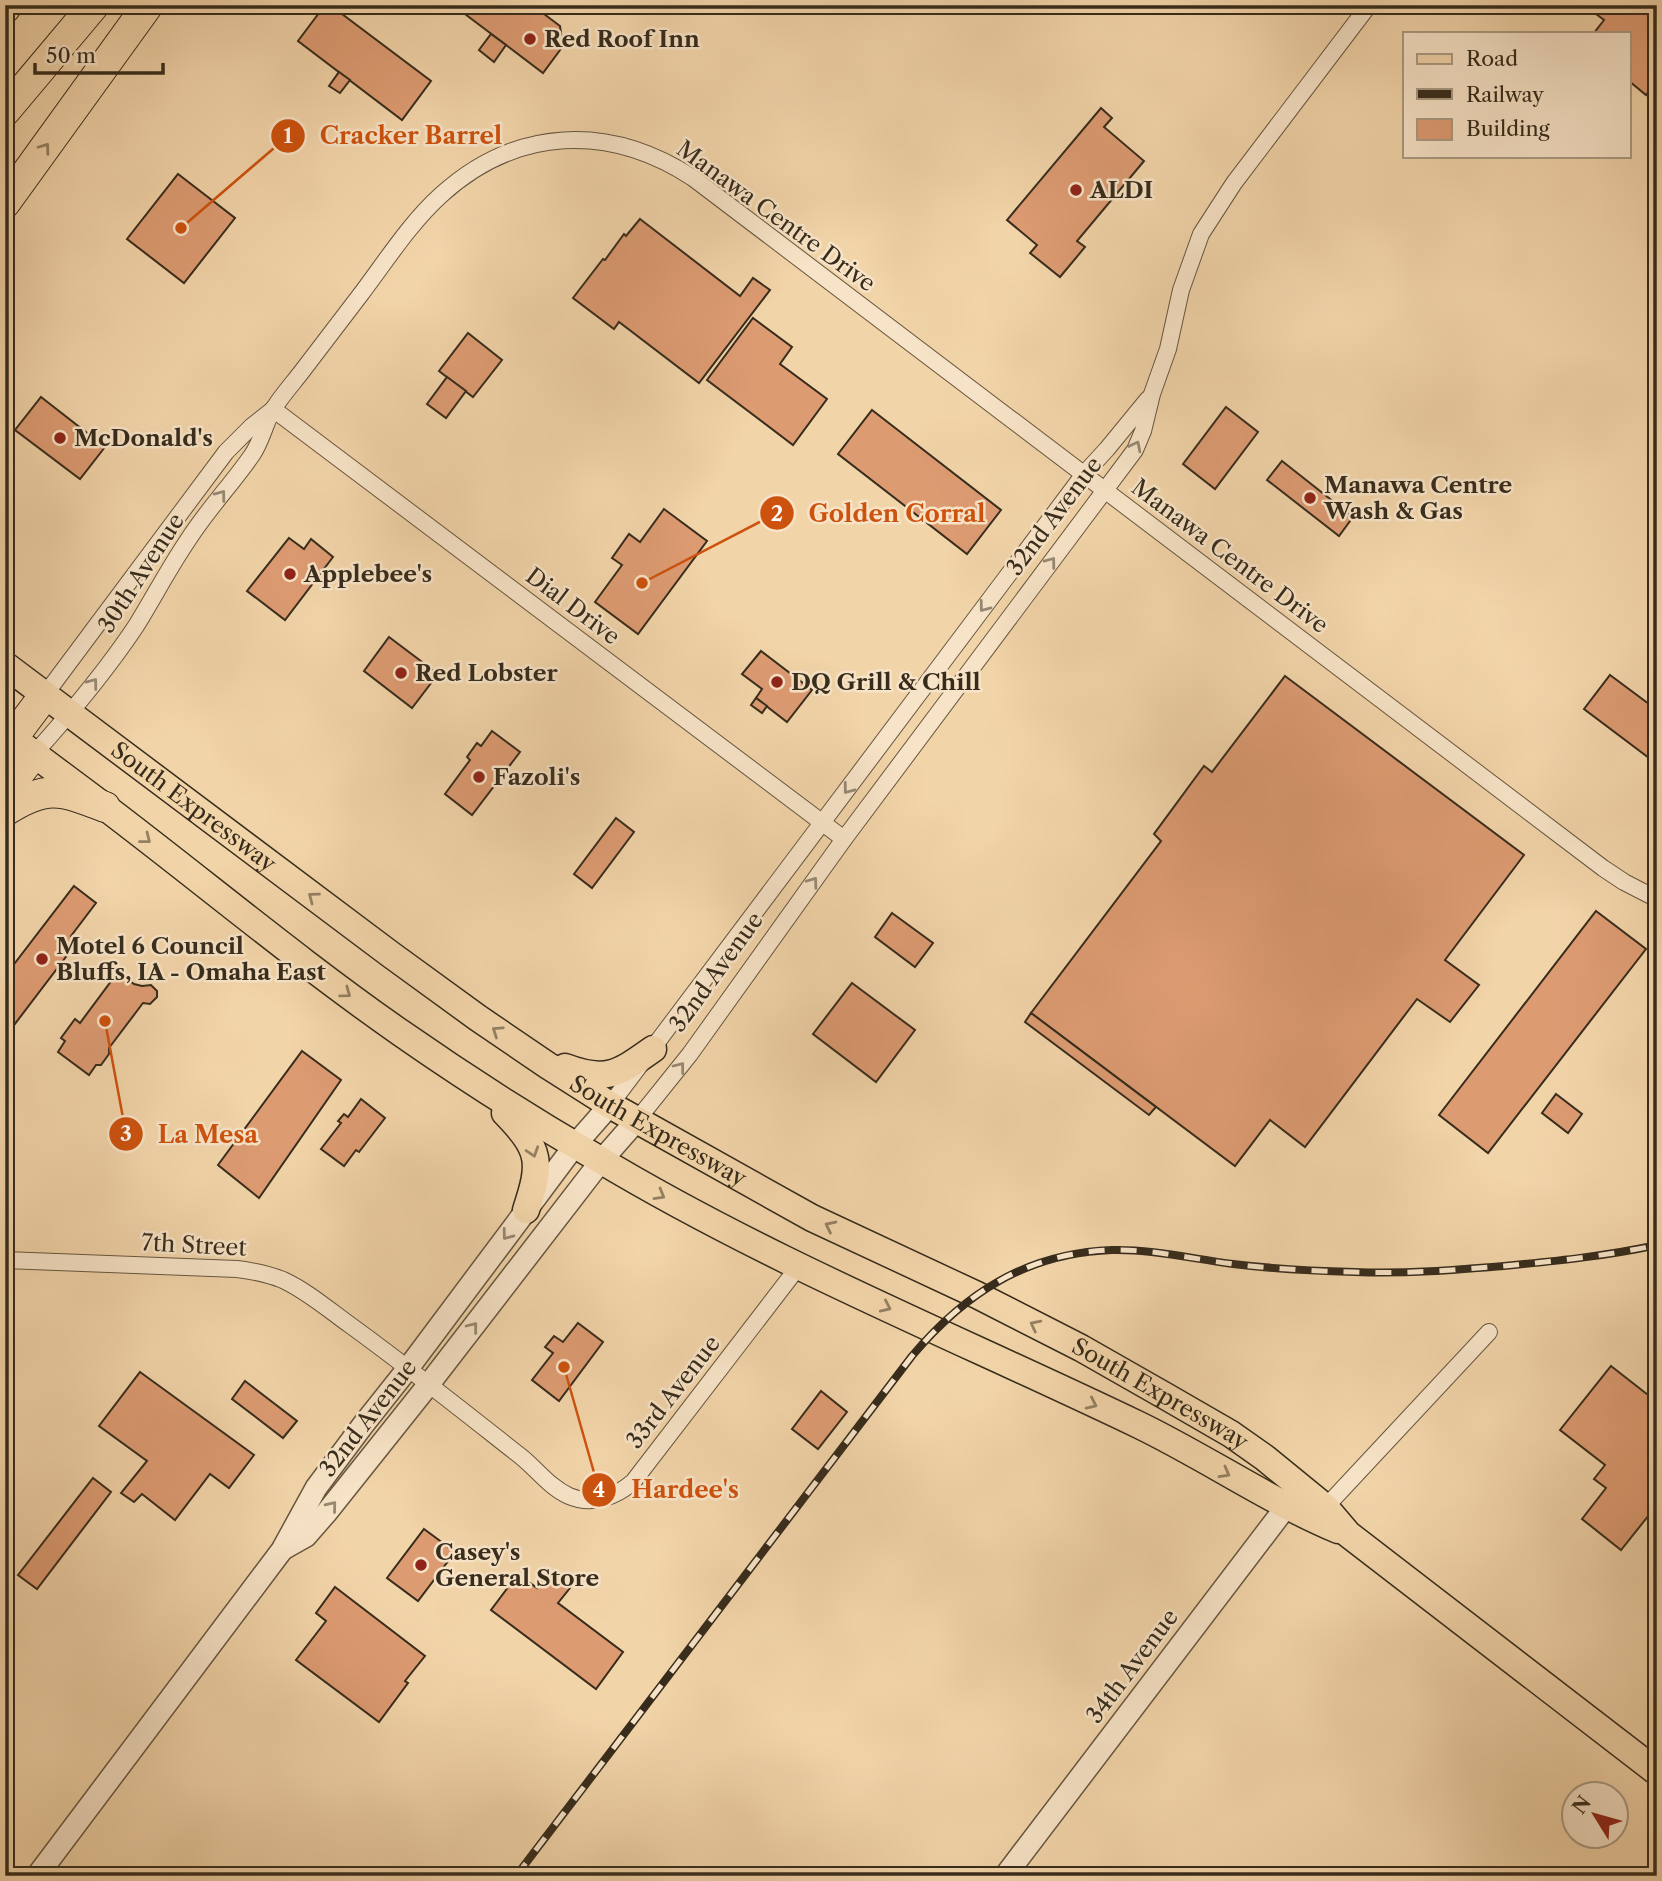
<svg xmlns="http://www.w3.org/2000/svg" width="1662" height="1881" font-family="'Libre Caslon Text',serif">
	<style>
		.building { fill: #dd9b72; stroke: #372c1c; stroke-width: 2 }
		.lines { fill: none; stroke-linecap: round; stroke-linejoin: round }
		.minor-casing { stroke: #66563f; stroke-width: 18 }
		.tertiary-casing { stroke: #66563f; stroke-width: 24 }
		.primary-casing { stroke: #372c1c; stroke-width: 29 }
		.motorway-casing { stroke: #372c1c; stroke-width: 32 }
		.minor { stroke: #f7e3c7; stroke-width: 16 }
		.tertiary { stroke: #f7e3c7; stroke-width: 21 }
		.primary { stroke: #f2d4a9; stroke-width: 26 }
		.motorway { stroke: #f2d4a9; stroke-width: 30 }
		.rail-casing { stroke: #372c1c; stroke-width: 8 }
		.rail { stroke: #f7e3c7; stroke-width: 5; stroke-dasharray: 16; stroke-linecap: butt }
		.oneway { stroke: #948062 }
		.oneway2 { stroke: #978872 }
		.poi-dot { fill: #8f2418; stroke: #f7e3c7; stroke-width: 2.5 }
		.labels { text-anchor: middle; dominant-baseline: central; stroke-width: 5; stroke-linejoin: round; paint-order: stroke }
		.poi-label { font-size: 23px; font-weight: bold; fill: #372c1c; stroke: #f7e3c7; text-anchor: start }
		.street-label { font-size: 23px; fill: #372c1c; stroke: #f7e3c7 }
		.leader { fill: none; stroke: #cd520e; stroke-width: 2.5 }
		.callout-dot { fill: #cd520e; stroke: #f7e3c7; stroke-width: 2.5 }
		.mark-label { font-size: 21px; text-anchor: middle; font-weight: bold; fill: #fff }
		.callout-label { font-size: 24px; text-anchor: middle; font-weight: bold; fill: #cd520e; stroke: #f7e3c7; stroke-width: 5; stroke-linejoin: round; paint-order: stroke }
	</style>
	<rect width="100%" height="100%" fill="#f2d4a9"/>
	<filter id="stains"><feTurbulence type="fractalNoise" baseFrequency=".00286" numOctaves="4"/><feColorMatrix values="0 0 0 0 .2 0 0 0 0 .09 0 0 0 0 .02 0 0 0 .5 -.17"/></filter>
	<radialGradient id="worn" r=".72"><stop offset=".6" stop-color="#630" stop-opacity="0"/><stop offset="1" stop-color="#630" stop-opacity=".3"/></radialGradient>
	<g class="building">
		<path d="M325,5H330L431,81L402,120L298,41Z"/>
		<path d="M453,5H532L560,26L563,46L543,73Z"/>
		<path d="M1584,5H1657V83L1656,82L1646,95L1629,81V33H1594L1604,20Z"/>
		<path d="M491,34L506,45L494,62L479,50Z"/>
		<path d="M339,72L350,80L340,93L329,86Z"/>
		<path d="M1101,108L1112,118L1104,127L1144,161L1077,241L1085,247L1060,277L1030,253L1037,245L1007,220Z"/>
		<path d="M178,174L235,218L184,283L127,239Z"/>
		<path d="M640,219L740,296L753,278L770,290L699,383L619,322L614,329L573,298L603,259L605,260L624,234L626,236Z"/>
		<path d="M753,318L792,347L780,364L827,399L793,445L707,380Z"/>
		<path d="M468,333L502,360L473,397L439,371Z"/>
		<path d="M447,377L466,391L446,418L427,404Z"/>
		<path d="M41,397L105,447L80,479L15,430Z"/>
		<path d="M1226,407L1258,432L1215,489L1183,464Z"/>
		<path d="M872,410L1001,510L967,554L838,454Z"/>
		<path d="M1282,461L1353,517L1339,536L1267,480Z"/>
		<path d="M664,509L707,541L638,634L595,602L622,565L612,558L629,534L640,542Z"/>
		<path d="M289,538L304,549L311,539L333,557L285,620L247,591Z"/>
		<path d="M389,637L438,674L412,708L364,671Z"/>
		<path d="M761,651L812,690L787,722L756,698L762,689L742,674Z"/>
		<path d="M1610,675L1657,710V764L1584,709Z"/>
		<path d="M1285,676L1524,855L1445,960L1479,985L1450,1022L1417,999L1305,1147L1270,1120L1235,1166L1031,1013L1161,841L1154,834L1204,766L1212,772Z"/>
		<path d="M756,698L767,706L762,713L751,705Z"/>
		<path d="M492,731L520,752L472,815L445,794L470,760L467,757L477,743L481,746Z"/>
		<path d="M616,818L634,832L592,888L574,874Z"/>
		<path d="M74,886L96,903L71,936L78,941L5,1037V976Z"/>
		<path d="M1596,911L1646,949L1488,1153L1439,1115Z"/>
		<path d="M892,913L933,943L915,967L875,937Z"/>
		<path d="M118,972L134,984L142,986L151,985L157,991V997L150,1004L143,1003L109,1048V1054L101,1065H96L89,1075L58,1052L65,1041L61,1038L75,1019L80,1023Z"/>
		<path d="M852,983L915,1030L876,1082L813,1034Z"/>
		<path d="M1031,1013L1156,1107L1149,1115L1025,1022Z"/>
		<path d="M302,1051L341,1080L259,1198L218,1165Z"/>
		<path d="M1556,1094L1582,1114L1568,1133L1542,1113Z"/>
		<path d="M361,1099L385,1118L359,1152L356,1150L344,1166L321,1149L341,1123L338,1121L344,1114L348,1117Z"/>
		<path d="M578,1323L603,1342L559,1401L532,1380L553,1353L545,1347L554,1336L563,1342Z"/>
		<path d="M1611,1366L1657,1402V1505L1621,1550L1582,1519L1606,1488L1594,1479L1605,1465L1560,1430Z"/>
		<path d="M140,1372L254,1455L229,1488L210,1474L175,1520L142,1494L134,1502L121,1493L147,1461L99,1426Z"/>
		<path d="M245,1381L297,1421L283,1438L232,1399Z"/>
		<path d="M821,1391L847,1412L818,1449L792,1429Z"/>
		<path d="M93,1478L111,1492L37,1589L18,1575Z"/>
		<path d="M424,1529L455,1552L418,1601L387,1578Z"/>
		<path d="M549,1572L570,1588L558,1603L623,1652L596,1689L491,1610L518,1574L537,1588Z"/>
		<path d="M335,1587L425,1656L405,1681L408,1683L379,1722L296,1660L326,1621L316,1613Z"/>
	</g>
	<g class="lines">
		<g class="minor-casing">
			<g id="minor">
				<path d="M273,409L844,839"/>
				<path d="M44,696L226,452L252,426L271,411"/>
				<path d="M34,754C70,714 106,671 136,626C154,597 169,568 188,540C207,510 232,484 252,455C262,441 265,422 274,408C283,394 294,382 303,370C323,344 342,319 361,294C386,261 410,223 441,195C516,127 609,123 693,178L1603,868L1624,882L1657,899"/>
				<path d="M610,1105L1084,474L1107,449L1148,399"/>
				<path d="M637,1120L690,1054L844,839L1135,450L1143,431L1152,394L1168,349L1181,290L1201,234L1234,183L1369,5"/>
				<path d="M5,1260L237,1269C253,1271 268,1274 283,1280C307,1291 329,1310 350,1325C408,1367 463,1411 519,1455C536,1468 549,1487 569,1496C592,1506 615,1497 633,1482L799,1266"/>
				<path d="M1321,1512L1489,1332"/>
			</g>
		</g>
		<g class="tertiary-casing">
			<g id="tertiary">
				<path d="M283,1549L306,1536L327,1512L429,1384L601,1161L637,1120"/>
				<path d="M37,1876L282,1550L316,1488L363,1425L409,1367L575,1145L610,1105"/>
				<path d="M1005,1876L1295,1495"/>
			</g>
		</g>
		<g class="primary-casing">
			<g id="primary">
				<path id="s1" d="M5,665L390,954L478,1018L547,1065L610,1105L812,1218L977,1295L1081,1348L1167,1397L1231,1434L1265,1458L1325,1507L1348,1534L1657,1772"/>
				<path d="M18,742C47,764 76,785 105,807C204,882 299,962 401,1033C464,1077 530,1119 597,1158C770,1262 958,1338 1139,1425C1207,1458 1269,1501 1338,1530"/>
				<path d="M565,1067C607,1083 619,1073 653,1049"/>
				<path d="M505,1113C541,1150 542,1162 526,1210"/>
			</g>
		</g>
		<g class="motorway-casing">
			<g id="motorway">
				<path d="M5,8L7,5"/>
				<path d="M5,111L94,5"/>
				<path d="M5,203L148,5"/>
				<path d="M5,748L44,696"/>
				<path d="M5,791L34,754"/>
				<path d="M5,811C47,784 61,790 105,807"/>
			</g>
		</g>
		<use href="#minor" class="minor"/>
		<use href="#tertiary" class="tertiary"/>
		<use href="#primary" class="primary"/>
		<use href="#motorway" class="motorway"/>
		<g class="rail-casing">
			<path id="rail" d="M516,1876L912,1356C965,1293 1027,1253 1112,1250C1152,1249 1193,1259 1233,1264C1274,1269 1315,1271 1355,1272C1405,1274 1455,1270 1504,1266C1555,1261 1607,1256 1657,1245"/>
		</g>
		<use href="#rail" class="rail"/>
	</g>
	<defs><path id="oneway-chevron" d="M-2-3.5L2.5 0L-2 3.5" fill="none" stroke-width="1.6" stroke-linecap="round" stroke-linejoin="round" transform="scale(1.75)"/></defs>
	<g class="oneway">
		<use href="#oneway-chevron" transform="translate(45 148) rotate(-54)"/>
		<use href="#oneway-chevron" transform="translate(146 839) rotate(38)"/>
		<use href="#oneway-chevron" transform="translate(313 897) rotate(-143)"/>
		<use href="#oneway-chevron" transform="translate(346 993) rotate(36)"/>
		<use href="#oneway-chevron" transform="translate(497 1031) rotate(-146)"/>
		<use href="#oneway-chevron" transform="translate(533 1152) rotate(72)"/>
		<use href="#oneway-chevron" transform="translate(660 1195) rotate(30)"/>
		<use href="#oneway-chevron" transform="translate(830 1226) rotate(-154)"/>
		<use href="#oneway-chevron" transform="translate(886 1307) rotate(25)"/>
		<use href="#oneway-chevron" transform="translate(1035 1325) rotate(-153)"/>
		<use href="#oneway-chevron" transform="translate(1092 1404) rotate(25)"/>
		<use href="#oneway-chevron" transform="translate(1225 1473) rotate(29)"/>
	</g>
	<g class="oneway2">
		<use href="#oneway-chevron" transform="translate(1136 446) rotate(-63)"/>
		<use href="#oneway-chevron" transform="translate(221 495) rotate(-53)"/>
		<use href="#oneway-chevron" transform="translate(1051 562) rotate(-53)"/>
		<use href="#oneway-chevron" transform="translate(984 607) rotate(127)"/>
		<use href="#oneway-chevron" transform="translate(93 683) rotate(-53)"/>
		<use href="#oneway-chevron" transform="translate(848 789) rotate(127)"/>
		<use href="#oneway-chevron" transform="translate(813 882) rotate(-54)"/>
		<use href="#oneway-chevron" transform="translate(680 1067) rotate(-52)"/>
		<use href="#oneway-chevron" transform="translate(507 1235) rotate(127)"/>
		<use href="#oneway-chevron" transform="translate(473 1327) rotate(-52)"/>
		<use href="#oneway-chevron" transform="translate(332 1506) rotate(-51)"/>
	</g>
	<g class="poi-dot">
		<circle cx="530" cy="39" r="7"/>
		<circle cx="1076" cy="190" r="7"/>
		<circle cx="60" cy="438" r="7"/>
		<circle cx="1310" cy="498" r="7"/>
		<circle cx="290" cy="574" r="7"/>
		<circle cx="401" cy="673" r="7"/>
		<circle cx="777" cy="682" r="7"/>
		<circle cx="479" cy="777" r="7"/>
		<circle cx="42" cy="959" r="7"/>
		<circle cx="421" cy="1565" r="7"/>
	</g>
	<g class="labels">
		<g class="poi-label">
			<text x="544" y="39">Red Roof Inn</text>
			<text x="1090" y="190">ALDI</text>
			<text x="74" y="438">McDonald's</text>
			<text x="1324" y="485">Manawa Centre<tspan x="1324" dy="26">Wash &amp; Gas</tspan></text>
			<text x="304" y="574">Applebee's</text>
			<text x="415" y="673">Red Lobster</text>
			<text x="791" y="682">DQ Grill &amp; Chill</text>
			<text x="493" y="777">Fazoli's</text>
			<text x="56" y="946">Motel 6 Council<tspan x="56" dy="26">Bluffs, IA - Omaha East</tspan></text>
			<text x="435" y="1552">Casey's<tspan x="435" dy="26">General Store</tspan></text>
		</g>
		<g class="street-label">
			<text transform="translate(776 216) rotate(36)">Manawa Centre Drive</text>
			<text transform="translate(1054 516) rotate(-53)">32nd Avenue</text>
			<text transform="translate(1230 556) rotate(37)">Manawa Centre Drive</text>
			<text transform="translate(141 573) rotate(-57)">30th Avenue</text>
			<text transform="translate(573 606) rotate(37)">Dial Drive</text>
			<text stroke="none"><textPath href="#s1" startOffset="236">South Expressway</textPath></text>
			<text transform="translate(716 972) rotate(-54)">32nd Avenue</text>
			<text stroke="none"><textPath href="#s1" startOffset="803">South Expressway</textPath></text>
			<text transform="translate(194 1245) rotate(3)">7th Street</text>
			<text transform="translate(673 1392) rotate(-52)">33rd Avenue</text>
			<text stroke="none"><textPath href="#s1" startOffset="1370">South Expressway</textPath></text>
			<text transform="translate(368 1418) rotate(-52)">32nd Avenue</text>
			<text transform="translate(1132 1666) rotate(-53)">34th Avenue</text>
		</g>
	</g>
	<path class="leader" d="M181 228L288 136M642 583L777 513M105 1021L126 1134M564 1367L599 1490"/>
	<g class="callout-dot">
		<circle cx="181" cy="228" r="7"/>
		<circle cx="642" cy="583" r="7"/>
		<circle cx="105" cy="1021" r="7"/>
		<circle cx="564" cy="1367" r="7"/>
		<circle cx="288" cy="136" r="18"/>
		<circle cx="777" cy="513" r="18"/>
		<circle cx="126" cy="1134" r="18"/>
		<circle cx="599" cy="1490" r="18"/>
	</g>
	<g class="mark-label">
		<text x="288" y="143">1</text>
		<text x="777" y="521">2</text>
		<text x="126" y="1141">3</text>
		<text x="599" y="1497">4</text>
	</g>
	<g class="callout-label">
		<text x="411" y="144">Cracker Barrel</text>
		<text x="897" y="522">Golden Corral</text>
		<text x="208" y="1143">La Mesa</text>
		<text x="685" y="1498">Hardee's</text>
	</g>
	<rect width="1662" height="1881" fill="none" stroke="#f2d4a9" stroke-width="28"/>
	<rect x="7" y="7" width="1648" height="1867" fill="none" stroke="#372c1c" stroke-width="3.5"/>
	<rect x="14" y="14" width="1634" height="1853" fill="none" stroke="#372c1c" stroke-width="2"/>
	<rect x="1403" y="32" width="228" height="126" fill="#f7e3c7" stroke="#aa9a83" stroke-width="2"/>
	<rect x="1417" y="54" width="35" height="10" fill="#f2d4a9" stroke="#aa9a83" stroke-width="2"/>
	<text x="1466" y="66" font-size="21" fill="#372c1c">Road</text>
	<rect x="1417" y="89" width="35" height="10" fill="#372c1c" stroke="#aa9a83" stroke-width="2"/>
	<text x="1466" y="102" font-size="21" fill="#372c1c">Railway</text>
	<rect x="1417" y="119" width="35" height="21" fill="#dd9b72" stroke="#aa9a83" stroke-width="2"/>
	<text x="1466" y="136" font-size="21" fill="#372c1c">Building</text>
	<g transform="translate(1595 1815) rotate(307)"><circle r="33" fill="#f7e3c7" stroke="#aa9a83" stroke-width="2"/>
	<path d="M0-5L12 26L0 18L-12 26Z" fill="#8f2418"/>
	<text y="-10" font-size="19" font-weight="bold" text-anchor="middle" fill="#372c1c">N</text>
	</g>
	<path d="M35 63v10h128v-10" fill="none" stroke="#372c1c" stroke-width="3.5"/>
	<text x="46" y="63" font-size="21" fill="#372c1c" stroke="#f7e3c7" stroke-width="5" paint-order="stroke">50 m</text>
	<rect width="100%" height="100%" filter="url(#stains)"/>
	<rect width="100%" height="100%" fill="url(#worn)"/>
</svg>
